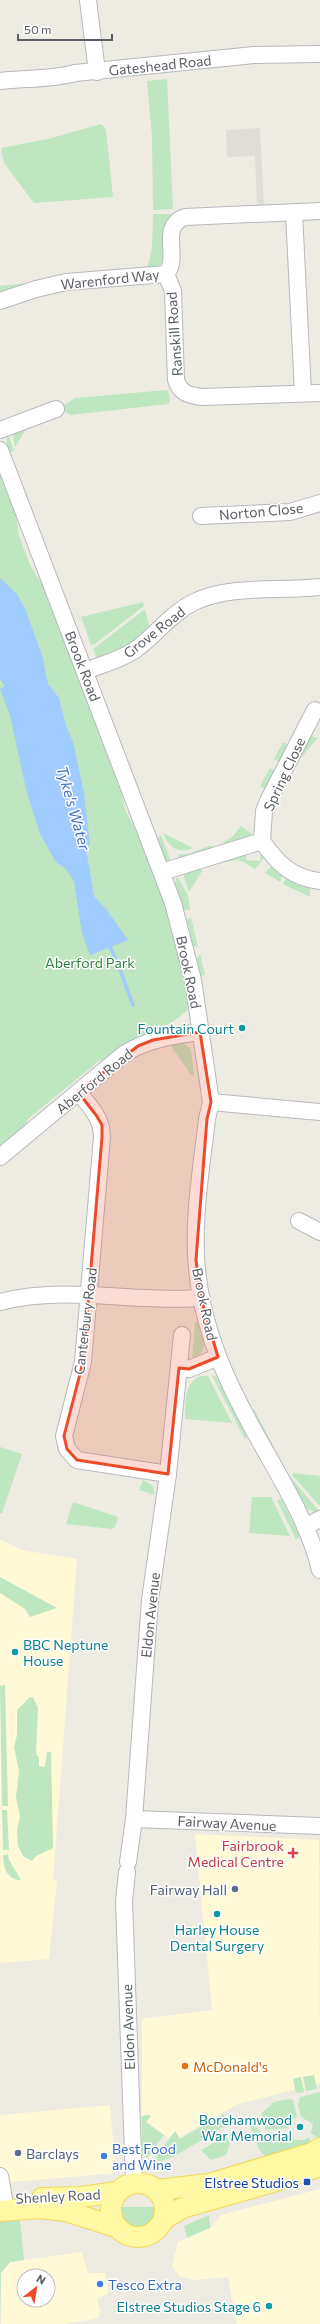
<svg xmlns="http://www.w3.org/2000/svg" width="320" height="2324" font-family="Commissioner,sans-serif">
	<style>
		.commercial { fill: #fff9d6; fill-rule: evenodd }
		.industrial { fill: #deddd6 }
		.green { fill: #bde6c1 }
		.water { fill: #a0ccff }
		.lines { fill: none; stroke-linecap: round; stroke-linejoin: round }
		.stream { stroke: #a0ccff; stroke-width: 3.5 }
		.minor-casing { stroke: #b7b9bf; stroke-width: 18 }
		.major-casing { stroke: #f5d854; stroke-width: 22 }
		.minor { stroke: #fff; stroke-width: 16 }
		.major { stroke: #fff9a5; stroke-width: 20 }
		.marked { fill: #ed4b28; fill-opacity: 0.2; stroke: #ed4b28; stroke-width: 3; stroke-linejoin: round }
		.culture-dot { fill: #0f9aa8; stroke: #fff; stroke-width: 1.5 }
		.health-dot { fill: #e0444e; stroke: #fff; stroke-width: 1.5 }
		.service-dot { fill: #5c6f8a; stroke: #fff; stroke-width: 1.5 }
		.food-dot { fill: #e8710a; stroke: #fff; stroke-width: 1.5 }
		.shop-dot { fill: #3f7fe0; stroke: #fff; stroke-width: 1.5 }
		.transit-dot { fill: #1a4fb4; stroke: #fff; stroke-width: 1.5 }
		.labels { text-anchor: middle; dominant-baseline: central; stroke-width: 3; stroke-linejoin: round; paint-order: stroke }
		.street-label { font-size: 14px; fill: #5a5d63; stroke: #fff }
		.park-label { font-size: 14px; fill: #31833e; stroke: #fff }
		.culture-label { font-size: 14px; fill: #0d838f; stroke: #fff; text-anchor: end }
		.health-label { font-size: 14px; fill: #be3a42; stroke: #fff; text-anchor: end }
		.service-label { font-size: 14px; fill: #4e5e75; stroke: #fff; text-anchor: end }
		.food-label { font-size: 14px; fill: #c56008; stroke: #fff; text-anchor: start }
		.shop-label { font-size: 14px; fill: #366cbe; stroke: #fff; text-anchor: start }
		.transit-label { font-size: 14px; fill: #164399; stroke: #fff; text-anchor: end }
		.water-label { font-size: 15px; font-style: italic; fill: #4074c6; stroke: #fff }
	</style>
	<rect width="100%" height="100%" fill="#eeece2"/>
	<g class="commercial">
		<path d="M0,1539L22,1550L77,1559L53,1880H57L49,1959L0,1963Z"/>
		<path d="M195,1834L319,1840L320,2083L238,2104L172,2141L142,2118V2019L212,2010Z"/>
		<path d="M110,2105L116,2173L0,2183V2115Z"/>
		<path d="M320,2189V2324H237L228,2277L194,2280L179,2276L172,2266L178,2242L210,2228L221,2215Z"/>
		<path d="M82,2252L88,2273H105L109,2293L97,2299L100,2311L98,2318L65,2324H1V2273L10,2262ZM24,2276H48V2300H24Z"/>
	</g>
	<path class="industrial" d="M260,128L264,206H257L255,156L227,157L226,130Z"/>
	<g class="green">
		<path d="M167,79L173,209L153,210L152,136L147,81Z"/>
		<path d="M101,124L106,129L113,197L34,203L4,163L1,148L48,139Z"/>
		<path d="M153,214H172L173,219L164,261L156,268L147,269L152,248Z"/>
		<path d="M37,282L0,297V286Z"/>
		<path d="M168,390L170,401L168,404L70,415L60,408L75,398Z"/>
		<path d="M26,429L15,447L13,435Z"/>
		<path d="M7,436L9,437L14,451L10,452L6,450Z"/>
		<path d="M0,474L16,515L19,536L31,567L44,587L119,776L125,809L157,874L184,973L190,1007C174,1025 155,1030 135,1041C124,1046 115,1055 105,1063L100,1060L28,1119L25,1126L0,1146Z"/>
		<path d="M143,602L144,606L95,644L91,645L81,617Z"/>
		<path d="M145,609C146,614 149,622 149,627C149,642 108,654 97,659L93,649Z"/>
		<path d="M310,736L318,738L297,762Z"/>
		<path d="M283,742L292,747L283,764L274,759Z"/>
		<path d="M270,768L279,773L270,791L260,786Z"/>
		<path d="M241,826L255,836L226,847L223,842L232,837Z"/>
		<path d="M163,833L193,848C178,854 169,848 163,833Z"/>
		<path d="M161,835L171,862L163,858L156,840Z"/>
		<path d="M211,845L215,851L178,860L179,854H188Z"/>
		<path d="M246,850V860L260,861L261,850L267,854L255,869C236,857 242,860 220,863L219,858Z"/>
		<path d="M273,864L283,874L280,882L265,873Z"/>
		<path d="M199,865L202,871L189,892L182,871Z"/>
		<path d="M177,876L188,895L190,910H184L178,893L175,891L174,886Z"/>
		<path d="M287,876L310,885V897L283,884Z"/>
		<path d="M191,917L198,947L193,946L187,920Z"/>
		<path d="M200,954L205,975L200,976L197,958Z"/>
		<path d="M183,1043L191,1049L194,1076H192L172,1048V1045Z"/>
		<path d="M195,1321L198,1323C205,1342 209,1349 192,1362Z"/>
		<path d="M211,1374L219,1379L246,1431V1441Z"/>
		<path d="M201,1376H208L232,1423L185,1419C186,1403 183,1382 201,1376Z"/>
		<path d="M254,1409L287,1473L320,1512H314L302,1506L252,1411Z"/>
		<path d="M0,1447L22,1454L2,1513H0Z"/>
		<path d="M293,1473L320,1476V1506L292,1475Z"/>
		<path d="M143,1480L153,1486L155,1495L139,1490Z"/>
		<path d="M252,1497H271L290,1536L249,1533Z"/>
		<path d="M280,1499L282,1500L300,1536L296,1540L277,1500Z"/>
		<path d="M73,1502L118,1517L115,1527L112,1529L66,1524Z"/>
		<path d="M0,1577L57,1608L30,1617L25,1609L0,1593Z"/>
		<path d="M5,1685L8,1806H2L0,1686Z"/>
		<path d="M30,1697H33L38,1708L36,1754L39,1757V1766L45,1767L47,1752H51L53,1848L36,1856L32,1861L23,1856L18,1846L17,1830L20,1817L16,1797L19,1771L14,1747L17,1735V1710Z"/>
		<path d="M2,1810H7L9,1850H3Z"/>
		<path d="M8,1854L9,1860L21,1880C7,1880 3,1867 3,1855Z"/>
		<path d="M314,2075L317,2089L306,2091L303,2077Z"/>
		<path d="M301,2077L304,2092L296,2093L293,2079Z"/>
		<path d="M320,2092V2137L318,2138L311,2133L313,2124L301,2117L298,2105L300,2097Z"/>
		<path d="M289,2099L293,2100L297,2117L290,2120L288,2128L266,2130L262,2124L261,2114L274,2102Z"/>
		<path d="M223,2114L232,2122L173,2157L158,2162L156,2157L175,2131L180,2139Z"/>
		<path d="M148,2115L151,2116L146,2122L164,2135L147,2158L142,2155V2116Z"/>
		<path d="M251,2121L264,2136H289L295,2140H304L309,2137L311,2144C269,2159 263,2171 249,2122Z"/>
		<path d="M226,2136L230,2144L226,2155L211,2160L201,2150Z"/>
		<path d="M121,2207H155L156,2214L149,2225L134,2227L123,2219Z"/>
		<path d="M209,2215L210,2228L187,2238L184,2226Z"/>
		<path d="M20,2220L24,2260L10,2262L1,2273L0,2324V2222Z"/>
	</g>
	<path class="water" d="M0,578L17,594L26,611L42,655L48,684L59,698L66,726L73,742L84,793L90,844L86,849L94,896L106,909L128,940L90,955L82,933L74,881L66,869L56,862L40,834L26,789L10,715L0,689L5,686L0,679Z"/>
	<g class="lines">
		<path class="stream" d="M108,943L116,959L133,1005"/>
		<g class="minor-casing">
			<g id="minor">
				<path d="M88,0L97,72"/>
				<path d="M0,81C25,78 50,80 75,73L254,55L320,54"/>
				<path d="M294,213L303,393"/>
				<path d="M166,274L173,291L176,380C180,393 188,395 201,397L320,393"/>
				<path d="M0,301L36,289L66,282L166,274C181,257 158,227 185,217L320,211"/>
				<path d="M0,430L56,409"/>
				<path d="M0,450L173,903L193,980L211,1102L207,1119C202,1163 194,1210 196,1254C198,1310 218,1364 244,1412C269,1461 308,1517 320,1570"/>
				<path d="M201,516L290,512L320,503"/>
				<path d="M85,671C101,665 120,660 135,650C156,635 170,614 194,602C232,584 279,592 320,587"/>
				<path d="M262,841C277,863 292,878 320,881"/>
				<path d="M162,872L262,841L264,811L268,801L315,710"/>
				<path d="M78,1092C90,1106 102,1118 102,1137L83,1362L64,1436L67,1449L77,1460L168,1474"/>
				<path d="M211,1102L320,1112"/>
				<path d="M0,1157L124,1054C148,1039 172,1036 200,1032"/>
				<path d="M299,1221L320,1232"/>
				<path d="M0,1302C67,1285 134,1303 201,1298"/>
				<path d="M179,1368L189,1369L218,1357"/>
				<path d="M305,1527L320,1519"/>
				<path d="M134,1819L320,1826"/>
				<path d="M128,1862L134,1819L150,1600L168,1474L182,1335"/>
				<path d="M127,1872L124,1901L134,2183"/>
				<path d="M0,2176L6,2210"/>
			</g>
		</g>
		<g class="major-casing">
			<g id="major">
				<circle cx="138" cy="2210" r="27"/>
				<path d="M157,2190L209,2184L312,2153L320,2148"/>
				<path d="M42,2198L81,2197L117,2192"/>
				<path d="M0,2211L39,2208L66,2211L116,2227"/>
				<path d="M164,2219L182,2208L283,2179L320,2166"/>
			</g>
		</g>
		<use href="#minor" class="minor"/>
		<use href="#major" class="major"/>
	</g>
	<path class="marked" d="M200,1032L211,1102L207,1119L196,1260L201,1298L218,1357L189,1369L179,1368L168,1474L77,1460L67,1449L64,1436L83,1362L102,1137V1125L96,1115L78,1092L138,1046L153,1040Z"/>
	<g class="culture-dot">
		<circle cx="242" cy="1028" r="4"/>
		<circle cx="15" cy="1652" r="4"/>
		<circle cx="217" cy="1914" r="4"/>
		<circle cx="300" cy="2127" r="4"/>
		<circle cx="269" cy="2306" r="4"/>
	</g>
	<path class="health-dot" d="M291 1847h4v4h4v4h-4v4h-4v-4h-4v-4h4z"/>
	<g class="service-dot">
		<circle cx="235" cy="1889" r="4"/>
		<circle cx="18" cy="2153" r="4"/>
	</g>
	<circle class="food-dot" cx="185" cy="2066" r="4"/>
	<g class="shop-dot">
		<circle cx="104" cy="2156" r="4"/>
		<circle cx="100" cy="2284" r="4"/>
	</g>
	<rect class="transit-dot" x="303" y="2178" width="8" height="8" rx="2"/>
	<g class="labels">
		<g class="street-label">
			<text transform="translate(160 65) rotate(-6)">Gateshead Road</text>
			<text transform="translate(110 279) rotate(-6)">Warenford Way</text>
			<text transform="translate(174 334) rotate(-94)">Ranskill Road</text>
			<text transform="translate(261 511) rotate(-5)">Norton Close</text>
			<text transform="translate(154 632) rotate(-38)">Grove Road</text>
			<text transform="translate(83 666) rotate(69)">Brook Road</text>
			<text transform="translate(284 774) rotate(-65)">Spring Close</text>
			<text transform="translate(189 972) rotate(78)">Brook Road</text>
			<text transform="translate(94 1081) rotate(-39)">Aberford Road</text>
			<text transform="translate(205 1304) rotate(78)">Brook Road</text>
			<text transform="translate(85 1321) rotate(-83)">Canterbury Road</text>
			<text transform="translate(150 1615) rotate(-84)">Eldon Avenue</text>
			<text transform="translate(227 1823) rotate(3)">Fairway Avenue</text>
			<text transform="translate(128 2027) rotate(-92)">Eldon Avenue</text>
			<text transform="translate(58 2196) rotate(-3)">Shenley Road</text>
		</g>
		<g class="park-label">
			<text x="90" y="962">Aberford Park</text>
		</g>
		<g class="culture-label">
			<text x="234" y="1028">Fountain Court</text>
			<text x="23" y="1644" text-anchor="start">BBC Neptune<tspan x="23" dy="16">House</tspan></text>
			<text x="217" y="1929" text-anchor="middle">Harley House<tspan x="217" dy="16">Dental Surgery</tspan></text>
			<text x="292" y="2119">Borehamwood<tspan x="292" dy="16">War Memorial</tspan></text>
			<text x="261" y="2306">Elstree Studios Stage 6</text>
		</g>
		<g class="health-label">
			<text x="284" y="1845">Fairbrook<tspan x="284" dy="16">Medical Centre</tspan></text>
		</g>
		<g class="service-label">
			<text x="227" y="1889">Fairway Hall</text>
			<text x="26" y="2153" text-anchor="start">Barclays</text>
		</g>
		<g class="food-label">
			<text x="193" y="2066">McDonald's</text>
		</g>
		<g class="shop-label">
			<text x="112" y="2148">Best Food<tspan x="112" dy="16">and Wine</tspan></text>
			<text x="108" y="2284">Tesco Extra</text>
		</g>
		<g class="transit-label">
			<text x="299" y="2182">Elstree Studios</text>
		</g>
		<g class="water-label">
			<text transform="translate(74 808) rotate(74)">Tyke's Water</text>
		</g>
	</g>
	<g transform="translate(36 2288) rotate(31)"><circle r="19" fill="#ffffff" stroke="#bdbec1"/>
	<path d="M0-3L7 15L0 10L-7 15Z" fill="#ed4b28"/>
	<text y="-6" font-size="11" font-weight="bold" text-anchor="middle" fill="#5a5d63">N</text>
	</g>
	<path d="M18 34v6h94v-6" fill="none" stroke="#5a5d63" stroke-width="2"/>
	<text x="24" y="34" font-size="12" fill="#5a5d63" stroke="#ffffff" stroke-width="3" paint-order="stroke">50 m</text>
</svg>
